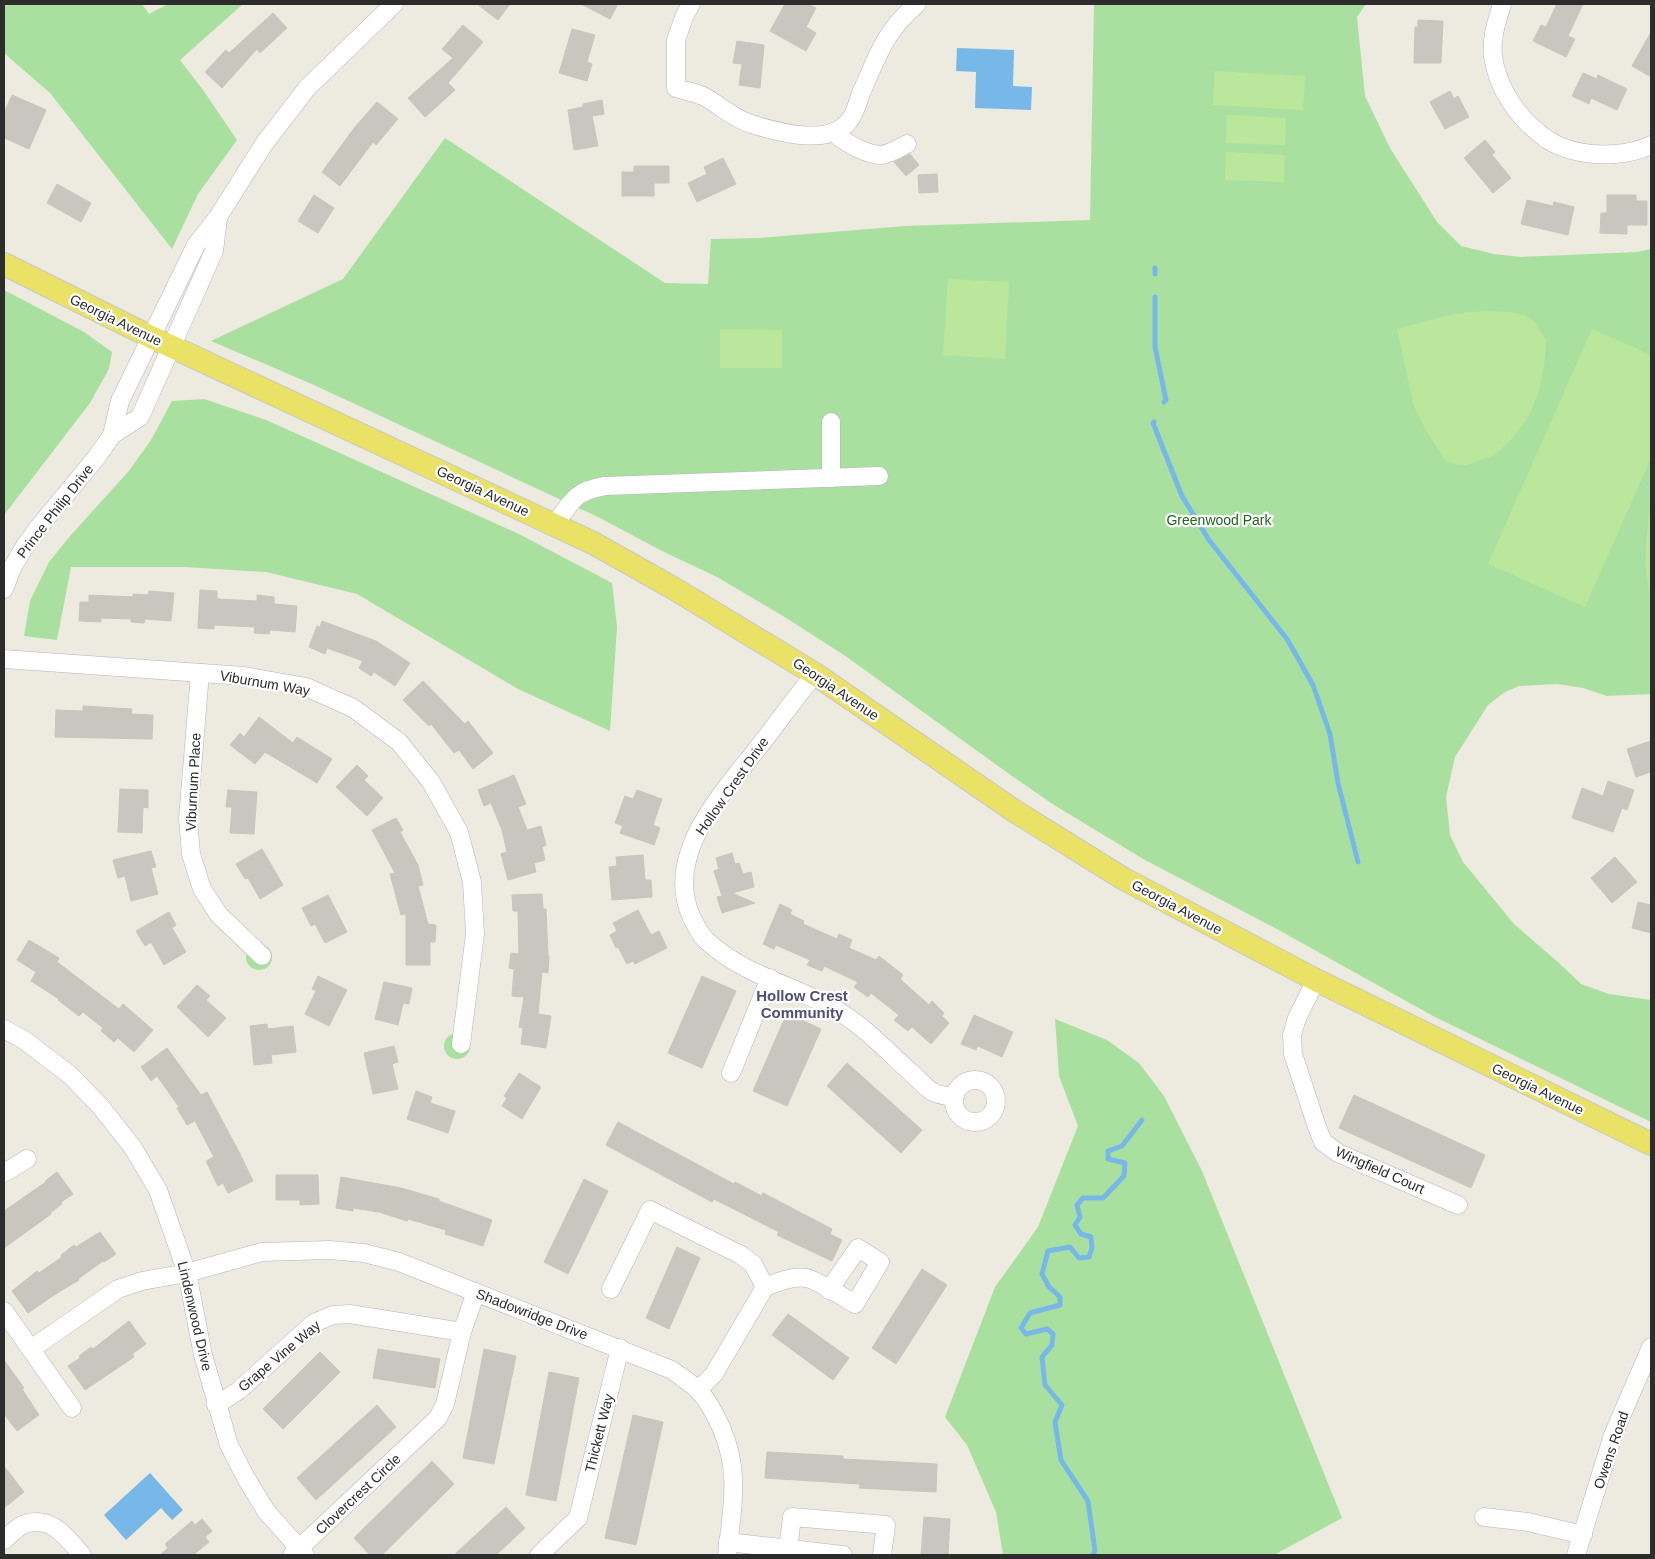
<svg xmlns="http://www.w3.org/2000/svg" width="1655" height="1559" font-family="Arial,sans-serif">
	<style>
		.green { fill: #aae09f }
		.pitch { fill: #bae79b }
		.water { fill: #78b8e9 }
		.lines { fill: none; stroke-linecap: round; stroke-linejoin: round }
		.stream { stroke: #78b8e9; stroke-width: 5 }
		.building { fill: #c9c6bf; stroke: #c9c6b9 }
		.minor-casing { stroke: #b3b3bf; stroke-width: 19 }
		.major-casing { stroke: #c8c8c8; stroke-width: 24 }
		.minor { stroke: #fff; stroke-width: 18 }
		.major { stroke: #eae267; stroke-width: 22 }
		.labels { text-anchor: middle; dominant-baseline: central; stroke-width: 4.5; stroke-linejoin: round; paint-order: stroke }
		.street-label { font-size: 14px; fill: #2c2c2c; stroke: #fff }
		.park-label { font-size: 14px; fill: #21671f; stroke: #fff }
		.neighbourhood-label { font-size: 15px; font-weight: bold; fill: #4e4f7b; stroke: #fff }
	</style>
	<rect width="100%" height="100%" fill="#edeae0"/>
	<g class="green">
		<path d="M4,4H142L149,14L168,4H243L180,60L203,90L237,140L198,194L172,249L50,93L4,53Z"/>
		<path d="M1094,4H1366L1357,17L1365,96L1390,148L1437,222L1461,246L1494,254L1521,257L1637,252L1651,249V694L1607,696L1583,688L1558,684L1519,686L1505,692L1488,705L1455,757L1446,797L1450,835L1463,862L1514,924L1559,963L1581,984L1609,994L1651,1000V1122L1433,1016L1275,928L1145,860L1054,805L1012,776L844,655L783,616L717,577L662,551L598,517L314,385L211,341L343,279L445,138L665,283L708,284L711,239L760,238L905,226L1090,220Z"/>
		<path d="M4,290L84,332L112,352L109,369L90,403L4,515Z"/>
		<path d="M204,399L266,420L342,454L519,534L612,583L617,627L610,731L518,689L357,594L266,572L185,567H71L57,640L24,636L30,601L49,562L70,536L128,472L151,440L172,401Z"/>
		<circle cx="259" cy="957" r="13"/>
		<path d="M1055,1019L1107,1040L1139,1063L1164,1096L1202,1171L1342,1518L1274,1555H1003L996,1512L967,1445L945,1417L995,1287L1038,1227L1078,1126L1059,1076Z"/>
		<circle cx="457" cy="1046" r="13"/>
	</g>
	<g class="pitch">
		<path d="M1215,71L1305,76L1303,110L1213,105Z"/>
		<path d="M1227,115L1286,118L1285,145L1226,143Z"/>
		<path d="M1226,152L1285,155L1284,182L1225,180Z"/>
		<path d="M948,279L1009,282L1005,359L943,355Z"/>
		<path d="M1483,311L1509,312L1524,315L1534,322L1546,340L1544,366L1539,392L1526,421L1509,442L1493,456L1467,465H1458L1446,461L1427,432L1414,406L1397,329L1454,314Z"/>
		<path d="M720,329L782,330V368H720Z"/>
		<path d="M1592,329L1651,355V458L1585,607L1488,564Z"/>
		<path d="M1651,499V594C1641,569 1648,526 1651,499Z"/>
	</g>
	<g class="water">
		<path d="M957,48L1014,50L1013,86L1032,87L1031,110L975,108L976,72L956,71Z"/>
		<path d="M150,1473L183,1510L172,1520L161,1508L126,1540L104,1515Z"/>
	</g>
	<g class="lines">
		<g class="stream">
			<path d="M1155,268V274"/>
			<path d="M1155,297V347L1166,400L1164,402"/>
			<path d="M1154,422L1153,423L1182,496L1209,540L1287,639L1313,685L1330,734L1338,783L1358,862"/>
			<path d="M1093,1555L1095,1551L1088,1501L1061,1460L1055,1422L1062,1405L1045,1385L1042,1357L1052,1345L1053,1334L1047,1329L1026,1334L1021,1328L1030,1313L1060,1305V1297L1049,1287L1042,1274L1048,1251L1070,1247L1079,1258L1089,1257L1092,1248L1091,1237L1081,1234L1075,1225L1080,1217L1077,1205L1083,1198H1103L1124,1176L1125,1163L1108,1159V1151L1122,1146L1142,1120"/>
		</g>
	</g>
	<g class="building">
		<path d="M477,4H510L498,20Z"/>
		<path d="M581,4H618L610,19Z"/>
		<path d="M785,4H808L816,8L806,27L816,33L806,51L770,31Z"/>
		<path d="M1557,4H1583L1568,36L1575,39L1566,57L1533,41L1541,25L1546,27Z"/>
		<path d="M273,13L287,28L260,53L257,49L222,88L205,72L226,50L229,53Z"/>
		<path d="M1418,20L1443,21L1441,63H1414L1415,27H1418Z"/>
		<path d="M463,25L483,42L448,83L455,90L425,117L408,98L453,58L442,49Z"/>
		<path d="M572,29L595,35L587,62L592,64L587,81L559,73Z"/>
		<path d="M1651,32V77L1632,66Z"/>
		<path d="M737,41L764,45L760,88L739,85L742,64L733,63Z"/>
		<path d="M1583,73L1597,79L1598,75L1627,89L1617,110L1591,98L1589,104L1572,96Z"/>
		<path d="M1450,91L1454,99L1458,96L1469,117L1445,129L1430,102Z"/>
		<path d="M12,95L46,110L29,149L4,138V113Z"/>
		<path d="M602,100L604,114L592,116L598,146L574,150L568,110L583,107V104Z"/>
		<path d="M377,102L398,119L376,145L373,142L340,186L322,172L355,127Z"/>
		<path d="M1485,140L1495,152L1492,155L1511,178L1493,193L1464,158Z"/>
		<path d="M910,154L919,165L906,176L894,162Z"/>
		<path d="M723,158L736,184L697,202L688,183L707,174L704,167Z"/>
		<path d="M634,166H669V183H654V196H622V172H634Z"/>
		<path d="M937,174L938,192L919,193L918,175Z"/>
		<path d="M57,184L91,203L81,222L47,203Z"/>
		<path d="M314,195L334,208L318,233L298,221Z"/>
		<path d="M1607,195H1636V201H1647V225H1627V234L1600,233L1601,213H1607Z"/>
		<path d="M1527,200L1553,206L1554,202L1574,207L1568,235L1521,224Z"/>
		<path d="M200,590L217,591V599L257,601V595L274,597V604L297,606L295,632L270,630L269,634L254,633L255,627L214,625V629L198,628Z"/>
		<path d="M149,591L174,593L171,621L145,619L144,623L131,622V619L101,618V622L79,621L80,602H89V595L133,597V594L148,595Z"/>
		<path d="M322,621L376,641L410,663L395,686L374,672L371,676L359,668L363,661L327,648L325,654L309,647L317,626L320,627Z"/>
		<path d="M423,681L465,724L468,721L493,753L473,769L459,750L454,753L431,724L429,726L403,700Z"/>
		<path d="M83,706L132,709L131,714L153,715L152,739L55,737L56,710L83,711Z"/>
		<path d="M259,717L293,743L297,737L332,759L317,783L265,752L255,764L230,745L240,733L244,737Z"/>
		<path d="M1651,741V772L1636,777L1627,749Z"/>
		<path d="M357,765L368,776L364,780L383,798L367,816L336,787Z"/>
		<path d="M514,775L526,804L518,807L527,830L541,826L546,845L542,847L545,860L534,863L536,872L508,880L501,854L507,852L502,830L491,803L484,806L478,790Z"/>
		<path d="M1608,781L1634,790L1627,810L1622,808L1613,832L1572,818L1582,788L1603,796Z"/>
		<path d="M120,789L148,790V808L143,807L142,833L118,832Z"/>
		<path d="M228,790L257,792L254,834L230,833L232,807H226Z"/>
		<path d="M637,790L662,799L653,825L660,828L654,845L620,833L623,826L615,823L625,796L633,799Z"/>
		<path d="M396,818L403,830L400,832L418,865L423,885L418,886L428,924L436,925L435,942H430V965H406V914L401,915L390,874L395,873L372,830Z"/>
		<path d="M262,849L283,885L260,899L248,878L245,879L236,864Z"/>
		<path d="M151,851L156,867L151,868L158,894L131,901L125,876L118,878L113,860Z"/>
		<path d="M732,853L735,864L739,863L743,874L751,872L754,887L732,893L755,903L722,913L717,897L722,896L714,871L719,869L716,858Z"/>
		<path d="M643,855L645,880H651L652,897L612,900L609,867L617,866L616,857Z"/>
		<path d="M1615,857L1637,882L1612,903L1591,878Z"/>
		<path d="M542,894L543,909H546L548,956H549L548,973L542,972L538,1014L551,1016L546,1048L521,1044L523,1028L519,1027L524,997L512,996L514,969L509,968L511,953L519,954L518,911H513L512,895Z"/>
		<path d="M328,895L347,932L325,943L315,924L311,926L302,908Z"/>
		<path d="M1638,902L1651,905V933L1632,928Z"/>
		<path d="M780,904L792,910L790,914L804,921L803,924L837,939L839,934L852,940L849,948L876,960L879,956L903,975L900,979L929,1005L932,1001L944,1013L942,1016L949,1023L931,1044L912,1027L908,1031L894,1020L899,1015L871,993L868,997L854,987L858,982L824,966L822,971L807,965L810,960L776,945L774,949L763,944Z"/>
		<path d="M638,910L651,935L659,931L667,948L635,964L633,961L627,964L618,947L616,948L610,935L617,931L613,923Z"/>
		<path d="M169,912L176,925L172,928L186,952L164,965L151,942L145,946L136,931Z"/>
		<path d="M29,940L59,958L57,962L119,1009L123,1004L153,1030L134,1052L118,1038L114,1042L101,1031L103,1028L83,1012L79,1016L58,1000L59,999L31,981L36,972L17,960Z"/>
		<path d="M318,976L347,990L329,1026L305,1014L316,991L312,989Z"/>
		<path d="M702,976L736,991L702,1068L668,1053Z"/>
		<path d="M384,982L412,988L409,1004L403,1003L398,1025L375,1019Z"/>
		<path d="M197,985L210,996L206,1000L226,1018L208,1037L177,1007Z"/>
		<path d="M787,1013L821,1029L787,1106L753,1091Z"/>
		<path d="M974,1015L1013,1032L1002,1057L978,1046L976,1050L961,1044Z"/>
		<path d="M267,1024L268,1029L293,1026L296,1052L271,1055L272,1063L254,1065L250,1026Z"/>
		<path d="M394,1046L398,1062L392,1064L398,1089L373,1094L364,1053Z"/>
		<path d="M167,1048L201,1095L207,1092L239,1152L253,1181L228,1193L223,1183L218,1186L206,1161L214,1157L195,1121L187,1125L177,1108L179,1107L157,1076L151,1081L141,1067Z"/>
		<path d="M847,1063L922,1130L901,1153L827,1086Z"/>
		<path d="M519,1073L541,1087L522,1119L502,1106L507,1098L504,1096Z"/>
		<path d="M416,1091L432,1097L430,1103L455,1111L448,1133L407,1119Z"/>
		<path d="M1354,1095L1485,1155L1471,1188L1339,1128Z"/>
		<path d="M618,1122L734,1184L735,1182L762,1196L763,1193L832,1229L830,1234L842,1240L832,1261L777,1235L779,1232L714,1199L712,1202L606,1145Z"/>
		<path d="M57,1172L73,1194L61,1202L62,1204L50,1213L51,1214L4,1248V1211L46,1182L45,1181Z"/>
		<path d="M276,1175H318L319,1204L300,1205V1200H276Z"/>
		<path d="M341,1177L401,1188L439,1199V1201L492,1220L483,1246L445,1234L446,1230L408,1219L407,1221L379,1212L353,1208V1211L336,1208Z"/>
		<path d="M584,1179L608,1191L568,1274L544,1262Z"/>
		<path d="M100,1232L116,1254L104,1262L103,1261L78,1279L79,1280L54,1295L28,1313L12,1291L37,1271L39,1273L62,1257L61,1255L74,1245L76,1247Z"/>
		<path d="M677,1247L700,1258L669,1329L646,1318Z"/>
		<path d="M922,1269L947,1285L896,1364L872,1348Z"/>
		<path d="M788,1314L849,1358L833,1380L772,1335Z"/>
		<path d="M129,1321L146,1344L132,1354L134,1357L85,1390L68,1366L80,1358L79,1356L91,1347L93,1349Z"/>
		<path d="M378,1349L440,1359L435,1388L373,1378Z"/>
		<path d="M484,1349L516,1356L494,1464L463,1458Z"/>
		<path d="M320,1352L340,1372L283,1429L263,1409Z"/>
		<path d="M4,1360L24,1388L22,1389L39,1415L17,1431L4,1414Z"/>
		<path d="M549,1372L579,1378L556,1501L526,1495Z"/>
		<path d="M377,1405L396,1427L316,1500L297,1478Z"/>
		<path d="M633,1415L663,1422L636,1545L605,1538Z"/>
		<path d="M767,1452L843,1456V1459L937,1464L936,1492L859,1488L860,1484L765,1478Z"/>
		<path d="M432,1461L454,1484L382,1555H370L354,1538Z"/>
		<path d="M4,1466L24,1492L4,1508Z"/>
		<path d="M506,1507L525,1528L496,1555H454Z"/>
		<path d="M924,1517L950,1519L948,1555H921Z"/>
		<path d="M202,1519L212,1531L205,1537L209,1542L193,1555H160L168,1548L165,1544L192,1521L195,1525Z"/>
	</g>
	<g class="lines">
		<g class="minor-casing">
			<g id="minor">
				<path d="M691,4L684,17L676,40V88C685,91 697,93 705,97C721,106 733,118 751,124C777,132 829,147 849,121C855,114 858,102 861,93C878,56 884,32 917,4"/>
				<path d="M1502,4C1497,21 1491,37 1493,56C1497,89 1520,121 1548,140C1567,152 1593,156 1615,154C1628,153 1639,151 1651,145"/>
				<path d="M834,132C843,142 867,155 881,155C890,154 899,148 907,144"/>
				<path d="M112,435L120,401L196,245L218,217L264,144L307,88L394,4"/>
				<path d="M831,478V422"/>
				<path d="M555,524C572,501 575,491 605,486L879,476"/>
				<path d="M4,589L12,568L25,546L38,528L96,458L112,435L140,417L214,251L218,218"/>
				<path d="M4,659L244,676L306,687L353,708L399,742L431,782L459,832L472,882L475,934L461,1044"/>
				<path d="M200,673L188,818L191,854L202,889L219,915L262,956"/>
				<path d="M815,674C795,698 777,724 757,749C722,794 664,854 691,916C695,924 700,935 707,941C742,974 792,985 833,1008C862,1024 885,1049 909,1071C917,1077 926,1089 935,1093C940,1095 947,1096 953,1097"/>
				<path d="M1316,980L1297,1018L1292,1035L1293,1054L1317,1127L1323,1142L1338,1153L1458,1205"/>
				<path d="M4,1029L24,1040L70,1075L101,1107L133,1148L158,1190L187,1273L203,1355L229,1445L246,1478L266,1511L305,1555"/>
				<path d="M731,1073L770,978"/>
				<circle cx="975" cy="1101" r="21"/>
				<path d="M4,1173L27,1159"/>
				<path d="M611,1289L650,1210L741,1255L753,1264L765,1287C778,1282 792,1276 806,1278C815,1279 845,1298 855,1304L880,1262L858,1248L829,1290"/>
				<path d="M4,1311L72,1408"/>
				<path d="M31,1349L118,1289L142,1281L187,1273L262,1252L329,1250L364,1253L399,1262L672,1370C681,1377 691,1383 699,1391C709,1402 715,1414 721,1427C741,1473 732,1508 727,1555"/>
				<path d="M698,1390L714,1374L765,1287"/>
				<path d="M216,1405L238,1391L314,1323L333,1315L350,1314L462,1332"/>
				<path d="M1484,1517L1528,1522L1583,1535"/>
				<path d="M4,1540C10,1535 18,1526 25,1524C52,1515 67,1538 82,1555"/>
				<path d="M728,1542L843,1555"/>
				<path d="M788,1550L792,1517L886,1525L882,1555"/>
				<path d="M292,1555L438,1418L445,1404L462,1332L476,1292"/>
				<path d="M539,1555L578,1518L620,1348"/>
				<path d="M1576,1555L1613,1435L1651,1347"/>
			</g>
		</g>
		<g class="major-casing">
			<path id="major" d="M4,264L151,337L593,543L673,588L815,674L1016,812L1124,879L1316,980L1651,1144"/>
		</g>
		<use href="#minor" class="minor"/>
		<use href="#major" class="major"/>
	</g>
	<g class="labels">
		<g class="street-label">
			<text transform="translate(116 320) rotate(26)">Georgia Avenue</text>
			<text transform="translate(483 491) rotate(25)">Georgia Avenue</text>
			<text transform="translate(55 511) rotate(-52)">Prince Philip Drive</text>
			<text transform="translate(265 683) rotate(10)">Viburnum Way</text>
			<text transform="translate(836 689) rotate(34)">Georgia Avenue</text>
			<text transform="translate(193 782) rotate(-87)">Viburnum Place</text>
			<text transform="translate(732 786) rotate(-55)">Hollow Crest Drive</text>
			<text transform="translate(1177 907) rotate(28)">Georgia Avenue</text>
			<text transform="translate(1538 1089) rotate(26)">Georgia Avenue</text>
			<text transform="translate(1380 1170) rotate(24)">Wingfield Court</text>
			<text transform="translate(532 1314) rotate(21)">Shadowridge Drive</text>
			<text transform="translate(195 1316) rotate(77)">Lindenwood Drive</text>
			<text transform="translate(279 1356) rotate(-40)">Grape Vine Way</text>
			<text transform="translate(599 1433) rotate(-76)">Thickett Way</text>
			<text transform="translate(1611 1450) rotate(-71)">Owens Road</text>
			<text transform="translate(358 1494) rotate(-43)">Clovercrest Circle</text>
		</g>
		<g class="park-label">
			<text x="1219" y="520">Greenwood Park</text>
		</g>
		<g class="neighbourhood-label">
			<text x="802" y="995">Hollow Crest<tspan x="802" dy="17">Community</tspan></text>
		</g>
	</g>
	<rect width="1655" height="1559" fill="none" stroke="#2c2c2c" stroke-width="10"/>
</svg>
